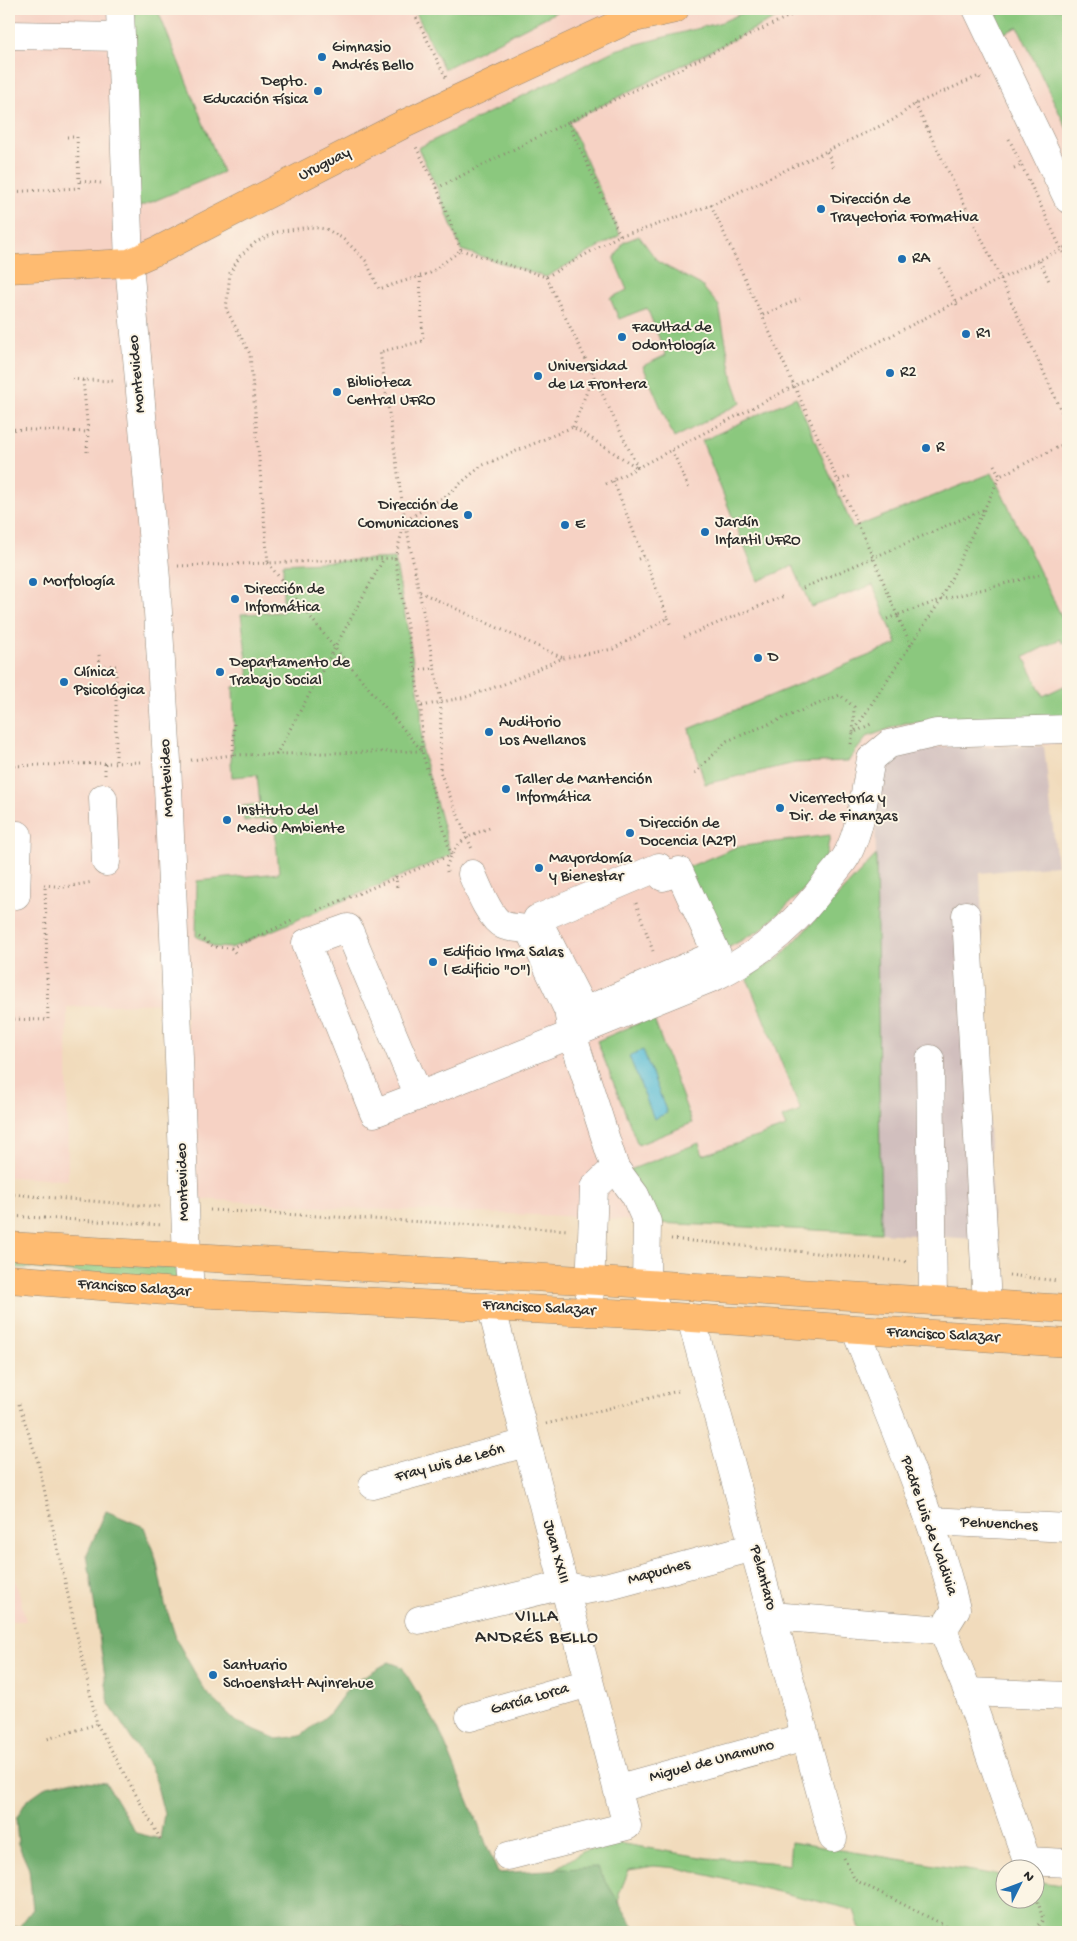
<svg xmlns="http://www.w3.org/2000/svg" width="1077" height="1941" font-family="'Gochi Hand',sans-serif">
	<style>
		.built { fill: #f6d2c4 }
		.industrial { fill: #d1bfbe }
		.green { fill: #8bc87e; stroke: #5b7a54 }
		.forest { fill: #70ac6d; stroke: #4e6c4c }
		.water { fill: #57bcd5; stroke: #417480 }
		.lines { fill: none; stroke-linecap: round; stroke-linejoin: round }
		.minor-casing { stroke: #8e8374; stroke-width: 29 }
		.major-casing { stroke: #8e8374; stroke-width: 29 }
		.path { stroke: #8e8374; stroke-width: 3; stroke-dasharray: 1 4; stroke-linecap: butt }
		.minor { stroke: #fff; stroke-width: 28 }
		.major { stroke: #febb71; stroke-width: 28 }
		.poi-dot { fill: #1f6fb2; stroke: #fcf5e5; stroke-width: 2 }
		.labels { text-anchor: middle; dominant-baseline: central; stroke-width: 4; stroke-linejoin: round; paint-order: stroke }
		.poi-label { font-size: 16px; fill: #2b2b2b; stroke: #fcf5e5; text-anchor: start }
		.street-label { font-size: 16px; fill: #2b2b2b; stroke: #fcf5e5 }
		.neighbourhood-label { font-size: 18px; letter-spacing: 1px; fill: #2b2b2b; stroke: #fcf5e5 }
	</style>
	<rect width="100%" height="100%" fill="#fcf5e5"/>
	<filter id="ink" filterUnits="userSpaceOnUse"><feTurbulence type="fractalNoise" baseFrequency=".02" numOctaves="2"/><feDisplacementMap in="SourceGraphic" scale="10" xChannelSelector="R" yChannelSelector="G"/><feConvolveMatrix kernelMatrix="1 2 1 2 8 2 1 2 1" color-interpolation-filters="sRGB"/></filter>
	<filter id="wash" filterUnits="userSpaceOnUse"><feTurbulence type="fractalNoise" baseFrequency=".0096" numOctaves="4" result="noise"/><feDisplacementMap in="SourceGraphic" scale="20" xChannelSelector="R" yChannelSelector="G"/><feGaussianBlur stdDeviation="1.12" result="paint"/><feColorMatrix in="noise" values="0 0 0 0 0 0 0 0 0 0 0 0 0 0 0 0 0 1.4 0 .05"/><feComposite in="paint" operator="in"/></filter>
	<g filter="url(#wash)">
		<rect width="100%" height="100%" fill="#f1dbbc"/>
		<g class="built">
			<path d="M9,9H1068V744L939,747L875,793L881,1233L655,1223L591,1217L340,1208L198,1199L185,1002L67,1007L68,1180L9,1177Z"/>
			<path d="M9,1555L26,1621H9Z"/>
		</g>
		<path class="industrial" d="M1044,746L1057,865L980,873L993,1240L881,1233L875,793L882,768L890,758L904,752L939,747Z"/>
		<g class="green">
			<path d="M127,9H162L158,11L223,172L135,209Z"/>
			<path d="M414,9H562L444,69Z"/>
			<path d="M751,9H794L569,122L620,235L546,277L461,250L437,188L418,148L615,50L722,22Z"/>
			<path d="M989,9H1068V131L1018,27L1000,35Z"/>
			<path d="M639,236L658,262L701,285L719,306L733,380L741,403L674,438L643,366L666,355L647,308L619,319L610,298L627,290L614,259L624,242Z"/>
			<path d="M796,397L853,528L992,473L1068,630V640L1062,643L1060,639L1024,657L1043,696L1068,684V717L905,723L867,737L848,761L795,763L705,784L689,729L897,644L873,585L811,607L793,566L758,581L702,441Z"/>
			<path d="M395,558L421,707L422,751L451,855L231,948L214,947L196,936L197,881L279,873L274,818L244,821L243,806L260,804L257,775L232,777L231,761L234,724L233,687L250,684L241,614L283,612V564Z"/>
			<path d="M830,835L825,862L808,886L762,929L717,954L679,871L736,847Z"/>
			<path d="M876,855L881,1233L655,1223L627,1171L699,1143L703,1155L786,1127L782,1118L801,1111L747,978L780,957Z"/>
			<path d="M653,1017L692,1123L638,1145L597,1041Z"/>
			<path d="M9,1258L176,1268L177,1280L9,1267Z"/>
			<path d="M791,1842L1004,1876V1898H1034L1035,1881L1068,1886V1932H861L854,1910L678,1868L654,1866L629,1870L619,1894L622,1931L390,1932L524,1889L584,1851L618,1843L707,1858L770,1862L789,1865Z"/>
		</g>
		<path class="forest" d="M106,1511L144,1527L156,1559L165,1604L177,1641L205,1691L237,1722L277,1739L301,1736L330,1713L352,1683L389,1662L402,1667L439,1729L498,1873L597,1867L637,1932H9V1927H19L33,1909L29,1869L18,1844L16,1819L27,1800L47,1786L74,1780L106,1783L136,1833L160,1839L164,1814L154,1774L109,1704L87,1554Z"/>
		<path class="water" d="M643,1050L667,1113L654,1119L629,1056Z"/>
	</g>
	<g filter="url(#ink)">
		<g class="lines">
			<g class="minor-casing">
				<g id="minor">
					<path d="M120,9L129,263L156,579L167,761L187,1257L191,1293"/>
					<path d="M977,9L1068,199"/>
					<path d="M9,35L121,37"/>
					<path d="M103,798L106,862"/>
					<path d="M9,835H18L16,895H9"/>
					<path d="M659,867L663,877L679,871L717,954L584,1011L537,919Z"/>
					<path d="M472,874C478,888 490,919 503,925C514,930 523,925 532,934L568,1010L572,1034L615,1168L635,1195L647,1222L646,1284L659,1316"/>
					<path d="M966,915L987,1304"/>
					<path d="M930,1059L933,1301"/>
					<path d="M419,1096L348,928L306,943L374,1113L419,1096L716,976C764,952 797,923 828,880C834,872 842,864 847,855C862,826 865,790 871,759L889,744L937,733L1068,729"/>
					<path d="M491,1306L627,1826L508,1856"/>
					<path d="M589,1312L594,1188L615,1168"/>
					<path d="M691,1318L833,1838"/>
					<path d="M856,1331C891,1422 933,1514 956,1609L943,1630L968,1692L1027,1861L1068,1863"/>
					<path d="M373,1485L526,1443"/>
					<path d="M930,1521L1068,1528"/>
					<path d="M772,1616L943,1630"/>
					<path d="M419,1620L564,1585L585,1590L609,1586L754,1547"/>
					<path d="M968,1692L1068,1696"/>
					<path d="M470,1717L589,1683"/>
					<path d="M619,1788L805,1737"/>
				</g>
			</g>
			<g class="major-casing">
				<g id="major">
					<path d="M634,18L675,9"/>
					<path d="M9,269L129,263L161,249L404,124L651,9"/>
					<path d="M9,1246L1068,1309"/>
					<path d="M9,1279L191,1293L632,1314L1068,1343"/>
				</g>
			</g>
			<g class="path">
				<path d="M412,9L446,78"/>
				<path d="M915,104L992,260L1068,425"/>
				<path d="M67,137H77L79,181L101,183"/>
				<path d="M1009,139L1068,263"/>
				<path d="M827,152L834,168"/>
				<path d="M1014,168L1021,165"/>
				<path d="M437,188L568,122"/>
				<path d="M9,192L79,188V181"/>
				<path d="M711,205L874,559L897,615L887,619"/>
				<path d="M620,235L568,122L804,9"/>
				<path d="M461,250L546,277L620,235L642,230L711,205L893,120L915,104L979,76L981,80"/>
				<path d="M1040,261L1049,281"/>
				<path d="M939,268L958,307"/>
				<path d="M420,277L423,341L380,352L405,521L441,701L440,772L472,849"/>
				<path d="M763,315L800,299"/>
				<path d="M72,379L83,380"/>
				<path d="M573,427L593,376"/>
				<path d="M9,429L88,432L83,380L114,381"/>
				<path d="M672,450L690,491"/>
				<path d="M87,452L88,432"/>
				<path d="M994,465L1000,476"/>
				<path d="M839,480L851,476"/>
				<path d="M606,484L1000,279L1068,246"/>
				<path d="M395,558L405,521L447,495L481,466L573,427L638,468L546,277"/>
				<path d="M638,559L643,557"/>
				<path d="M178,566L268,563L334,647L422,751L451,855L316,911"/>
				<path d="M803,588L985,509"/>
				<path d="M420,592L563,658"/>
				<path d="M668,618L671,626"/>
				<path d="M684,637L784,596"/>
				<path d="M911,645L897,615L941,600L1042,574"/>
				<path d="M99,655L100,665L116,666V763"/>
				<path d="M416,670L435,668"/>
				<path d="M422,706L466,697L504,684L563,658L613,649L668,618L613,480"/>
				<path d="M851,744L853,733L885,683L941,600L1000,476L1068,442"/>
				<path d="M233,755L234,724"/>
				<path d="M276,755L383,560"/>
				<path d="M191,760L233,755L422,751L421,707L395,558L268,563L250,354L226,309L230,273L240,256L256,242L277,232L310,227L326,229L342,238L352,247L366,261L379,289L430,273L461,250L437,188L415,145"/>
				<path d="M9,766L143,762"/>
				<path d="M695,773L727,741L840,695L854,707L853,733L871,724"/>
				<path d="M105,775V763"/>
				<path d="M447,872L446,868C456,840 466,837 492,827"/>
				<path d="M396,876L397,887"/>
				<path d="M44,885L65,887L93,882"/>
				<path d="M636,903L654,954"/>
				<path d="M199,937L214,947L231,948L292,921"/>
				<path d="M231,948L237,955"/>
				<path d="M9,1019L48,1020L45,885"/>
				<path d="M9,1194L161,1207"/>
				<path d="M210,1210L568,1230"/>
				<path d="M9,1216L163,1225"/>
				<path d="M671,1239L909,1262"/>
				<path d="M1009,1275L1058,1281"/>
				<path d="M19,1404L38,1462L97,1724L47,1739"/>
				<path d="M546,1424L678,1391"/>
				<path d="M97,1724L162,1842"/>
				<path d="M844,1858L855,1880L958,1932"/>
				<path d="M1031,1932L1043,1920L1034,1887"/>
			</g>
			<use href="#minor" class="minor"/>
			<use href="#major" class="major"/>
		</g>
	</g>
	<g class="poi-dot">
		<circle cx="322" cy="57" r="5"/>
		<circle cx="318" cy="91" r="5"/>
		<circle cx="821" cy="209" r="5"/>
		<circle cx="902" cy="259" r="5"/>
		<circle cx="966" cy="334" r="5"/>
		<circle cx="622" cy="337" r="5"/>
		<circle cx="890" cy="373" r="5"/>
		<circle cx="538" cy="376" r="5"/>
		<circle cx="337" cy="392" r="5"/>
		<circle cx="926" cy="448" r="5"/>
		<circle cx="468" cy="515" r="5"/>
		<circle cx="565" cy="525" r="5"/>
		<circle cx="705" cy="532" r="5"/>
		<circle cx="33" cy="582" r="5"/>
		<circle cx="235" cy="599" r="5"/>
		<circle cx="758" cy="658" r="5"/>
		<circle cx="220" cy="672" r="5"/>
		<circle cx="64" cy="682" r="5"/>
		<circle cx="489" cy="732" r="5"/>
		<circle cx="506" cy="789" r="5"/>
		<circle cx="780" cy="808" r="5"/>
		<circle cx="227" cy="820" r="5"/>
		<circle cx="630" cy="833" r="5"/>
		<circle cx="539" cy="868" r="5"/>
		<circle cx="433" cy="962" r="5"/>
		<circle cx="213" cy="1675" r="5"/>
	</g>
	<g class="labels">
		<g class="poi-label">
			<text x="332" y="48">Gimnasio<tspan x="332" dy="18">Andrés Bello</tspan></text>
			<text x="308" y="82" text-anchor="end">Depto.<tspan x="308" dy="18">Educación Física</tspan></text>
			<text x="831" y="200">Dirección de<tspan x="831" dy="18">Trayectoria Formativa</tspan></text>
			<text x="912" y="259">RA</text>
			<text x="632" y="328">Facultad de<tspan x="632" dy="18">Odontología</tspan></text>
			<text x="976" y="334">R1</text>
			<text x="548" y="367">Universidad<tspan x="548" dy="18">de La Frontera</tspan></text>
			<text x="900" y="373">R2</text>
			<text x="347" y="383">Biblioteca<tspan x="347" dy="18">Central UFRO</tspan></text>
			<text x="936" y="448">R</text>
			<text x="458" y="506" text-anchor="end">Dirección de<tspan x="458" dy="18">Comunicaciones</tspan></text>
			<text x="715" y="523">Jardín<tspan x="715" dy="18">Infantil UFRO</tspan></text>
			<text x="575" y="525">E</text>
			<text x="43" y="582">Morfología</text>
			<text x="245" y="590">Dirección de<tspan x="245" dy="18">Informática</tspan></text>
			<text x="768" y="658">D</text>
			<text x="230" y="663">Departamento de<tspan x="230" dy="18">Trabajo Social</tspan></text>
			<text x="74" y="673">Clínica<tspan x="74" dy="18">Psicológica</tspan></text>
			<text x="499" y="723">Auditorio<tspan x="499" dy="18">Los Avellanos</tspan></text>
			<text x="516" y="780">Taller de Mantención<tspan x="516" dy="18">Informática</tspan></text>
			<text x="790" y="799">Vicerrectoría y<tspan x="790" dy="18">Dir. de Finanzas</tspan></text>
			<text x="237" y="811">Instituto del<tspan x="237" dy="18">Medio Ambiente</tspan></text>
			<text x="640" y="824">Dirección de<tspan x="640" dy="18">Docencia (A2P)</tspan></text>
			<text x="549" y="859">Mayordomía<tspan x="549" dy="18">y Bienestar</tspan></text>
			<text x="443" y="953">Edificio Irma Salas<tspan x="443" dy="18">( Edificio "O")</tspan></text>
			<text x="223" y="1666">Santuario<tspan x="223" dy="18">Schoenstatt Ayinrehue</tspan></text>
		</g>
		<g class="street-label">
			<text transform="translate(325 165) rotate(-27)">Uruguay</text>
			<text transform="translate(138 374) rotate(-95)">Montevideo</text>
			<text transform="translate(168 778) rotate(-93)">Montevideo</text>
			<text transform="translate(184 1182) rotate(-92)">Montevideo</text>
			<text transform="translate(134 1289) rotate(4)">Francisco Salazar</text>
			<text transform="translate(539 1309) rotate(3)">Francisco Salazar</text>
			<text transform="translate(943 1336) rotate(3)">Francisco Salazar</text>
			<text transform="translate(450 1464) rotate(-15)">Fray Luis de León</text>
			<text transform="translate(999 1525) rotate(3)">Pehuenches</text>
			<text transform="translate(928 1526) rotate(71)">Padre Luis de Valdivia</text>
			<text transform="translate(555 1552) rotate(75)">Juan XXIII</text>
			<text transform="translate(659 1573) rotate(-15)">Mapuches</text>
			<text transform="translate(762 1578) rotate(75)">Pelantaro</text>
			<text transform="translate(530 1700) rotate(-16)">García Lorca</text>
			<text transform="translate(712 1762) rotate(-15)">Miguel de Unamuno</text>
		</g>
		<g class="neighbourhood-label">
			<text x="537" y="1617">VILLA<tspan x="537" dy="21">ANDRÉS BELLO</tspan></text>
		</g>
	</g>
	<rect width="1077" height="1941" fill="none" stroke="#fcf5e5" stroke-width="30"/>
	<g transform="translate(1020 1884) rotate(48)"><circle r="24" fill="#fcf5e5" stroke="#a8a49b"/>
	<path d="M0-4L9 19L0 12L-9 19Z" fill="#1f6fb2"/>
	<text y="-8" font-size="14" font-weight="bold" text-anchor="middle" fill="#2b2b2b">N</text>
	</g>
</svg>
